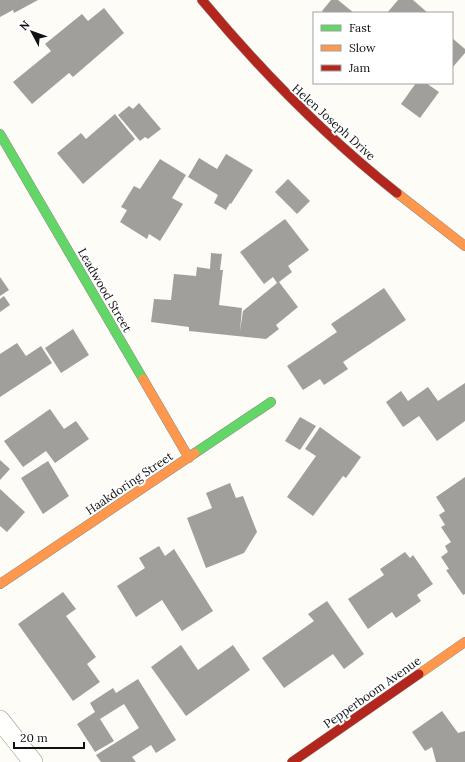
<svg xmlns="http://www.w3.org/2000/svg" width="465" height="762" font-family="Lora,serif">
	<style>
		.building { fill: #a19f9c }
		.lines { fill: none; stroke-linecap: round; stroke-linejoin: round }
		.street-casing { stroke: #979795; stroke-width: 20 }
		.fast-casing { stroke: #8e8d8b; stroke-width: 10 }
		.slow-casing { stroke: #8e8d8b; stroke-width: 10 }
		.jam-casing { stroke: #8e8d8b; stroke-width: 10 }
		.street { stroke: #fffffe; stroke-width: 19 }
		.fast { stroke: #63d668; stroke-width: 9 }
		.slow { stroke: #ff974d; stroke-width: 9 }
		.jam { stroke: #b3261e; stroke-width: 9 }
		.labels { text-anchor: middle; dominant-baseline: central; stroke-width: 4; stroke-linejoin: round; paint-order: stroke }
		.street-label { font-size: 12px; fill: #111; stroke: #fff }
	</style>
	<rect width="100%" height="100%" fill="#fdfcf7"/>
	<g class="building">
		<path d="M0,0H38L14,13L13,10L0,17Z"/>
		<path d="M331,0H338L354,13H324L322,11Z"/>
		<path d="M398,0H413L428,13H387Z"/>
		<path d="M104,8L124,33L73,77L69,73L32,104L13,82L51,51L45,44L82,14L88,21Z"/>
		<path d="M452,38L465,49V53L452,68Z"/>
		<path d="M416,83H426L439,92L420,118L401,104Z"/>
		<path d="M139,103L161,129L148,139L145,137L140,141L118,115L129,106L133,109Z"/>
		<path d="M115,114L135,139L83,184L57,153L81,133L86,139Z"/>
		<path d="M226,154L253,170L231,204L230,203L226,210L214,203L218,195L188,177L199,158L217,169Z"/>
		<path d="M160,159L186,175L172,198L183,204L160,241L149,234L147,239L120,222L127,210L121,207L134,186L140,189Z"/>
		<path d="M288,179L310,201L297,214L275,192Z"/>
		<path d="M285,219L309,250L288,266L292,272L279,282L298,307L276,325L279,329L266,339L189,331V327L151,322L154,299L171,300L174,274L196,276L197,267L210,269L211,253L222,254L220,270H223L219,305L242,308L240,331L243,311L277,283L273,277L264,284L240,252Z"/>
		<path d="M0,277L9,290L0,296Z"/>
		<path d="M384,288L406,320L343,362L348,369L324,385L320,379L303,390L287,366L337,332L331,324Z"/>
		<path d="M4,296L10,305L0,312V299Z"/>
		<path d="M73,329L89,355L61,373L45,348Z"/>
		<path d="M17,343L26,356L41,346L52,363L0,397V354Z"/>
		<path d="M465,383V421L437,441L419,416L403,427L386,402L401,391L408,401L428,387L438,401Z"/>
		<path d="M50,409L64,429L76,421L89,439L55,463L46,451L23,467L4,441Z"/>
		<path d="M300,417L316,426L300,450L285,441Z"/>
		<path d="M320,427L361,457L346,478L343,476L313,516L287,497L316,456L305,449Z"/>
		<path d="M0,460L10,469L0,480Z"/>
		<path d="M48,461L69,496L43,514L21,478Z"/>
		<path d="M465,477V594L463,595L446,570L449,569L441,557L448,552L445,546L451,542L441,527L445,525L439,515L445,511L436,497Z"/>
		<path d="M230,483L236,498L243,496L257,532L244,553L206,568L187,518L212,508L206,493Z"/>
		<path d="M0,489L25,512L7,532L0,526Z"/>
		<path d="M159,546L165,556L174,549L213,611L182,631L162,600L136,617L117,586L145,568L139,558Z"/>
		<path d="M405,552L410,558L413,555L433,584L417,595L421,601L396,618L392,612L368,629L348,599L384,575L380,569Z"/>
		<path d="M63,592L76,609L66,616L96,657L87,664L100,682L73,701L18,624Z"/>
		<path d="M327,601L364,654L344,669L333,654L284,688L262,658L314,621L308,614Z"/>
		<path d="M181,645L198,670L233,645L250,670L186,716L151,667Z"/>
		<path d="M138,679L176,740L156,753L151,745L132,757L136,762H101L96,755L139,728L124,704L100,719L114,741L95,752L77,724L95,712L90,703L113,688L116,693Z"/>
		<path d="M442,711L458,733L465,731V762H436L432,747L425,751L412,732Z"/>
	</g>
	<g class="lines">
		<g class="street-casing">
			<path id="street" d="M0,720L33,762"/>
		</g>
		<g class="fast-casing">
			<g id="fast">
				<path d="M0,134L143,379"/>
				<path d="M195,453L271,402"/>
			</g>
		</g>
		<g class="slow-casing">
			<g id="slow">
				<path d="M397,193L465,246"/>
				<path d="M143,379L189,458"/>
				<path d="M0,584L195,453"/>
				<path d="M419,674L465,642"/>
			</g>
		</g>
		<g class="jam-casing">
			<g id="jam">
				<path d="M202,0C261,71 325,136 397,193"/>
				<path d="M292,762L419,674"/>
			</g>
		</g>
		<use href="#street" class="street"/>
		<use href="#fast" class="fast"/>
		<use href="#slow" class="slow"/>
		<use href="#jam" class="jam"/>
	</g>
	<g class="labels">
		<g class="street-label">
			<text transform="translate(334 122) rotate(42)">Helen Joseph Drive</text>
			<text transform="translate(105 290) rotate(60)">Leadwood Street</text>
			<text transform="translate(129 483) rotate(-34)">Haakdoring Street</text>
			<text transform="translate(372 692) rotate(-35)">Pepperboom Avenue</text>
		</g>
	</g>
	<rect x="313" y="12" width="140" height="72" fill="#ffffff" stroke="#a0a0a0"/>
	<rect x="321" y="25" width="20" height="6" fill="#63d668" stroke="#a0a0a0"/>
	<text x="349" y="32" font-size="12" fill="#111111">Fast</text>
	<rect x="321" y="45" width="20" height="6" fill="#ff974d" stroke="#a0a0a0"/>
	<text x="349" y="52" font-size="12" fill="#111111">Slow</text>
	<rect x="321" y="65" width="20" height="6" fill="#b3261e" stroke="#a0a0a0"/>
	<text x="349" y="72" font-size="12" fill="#111111">Jam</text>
	<g transform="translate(32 32) rotate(311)" stroke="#ffffff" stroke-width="3" paint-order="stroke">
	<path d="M0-3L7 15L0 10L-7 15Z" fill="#111111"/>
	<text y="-6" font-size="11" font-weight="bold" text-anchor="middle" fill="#111111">N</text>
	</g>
	<path d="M14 742v6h70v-6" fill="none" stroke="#111111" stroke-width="2"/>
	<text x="20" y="742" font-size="12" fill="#111111" stroke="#ffffff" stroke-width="3" paint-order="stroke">20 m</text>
</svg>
